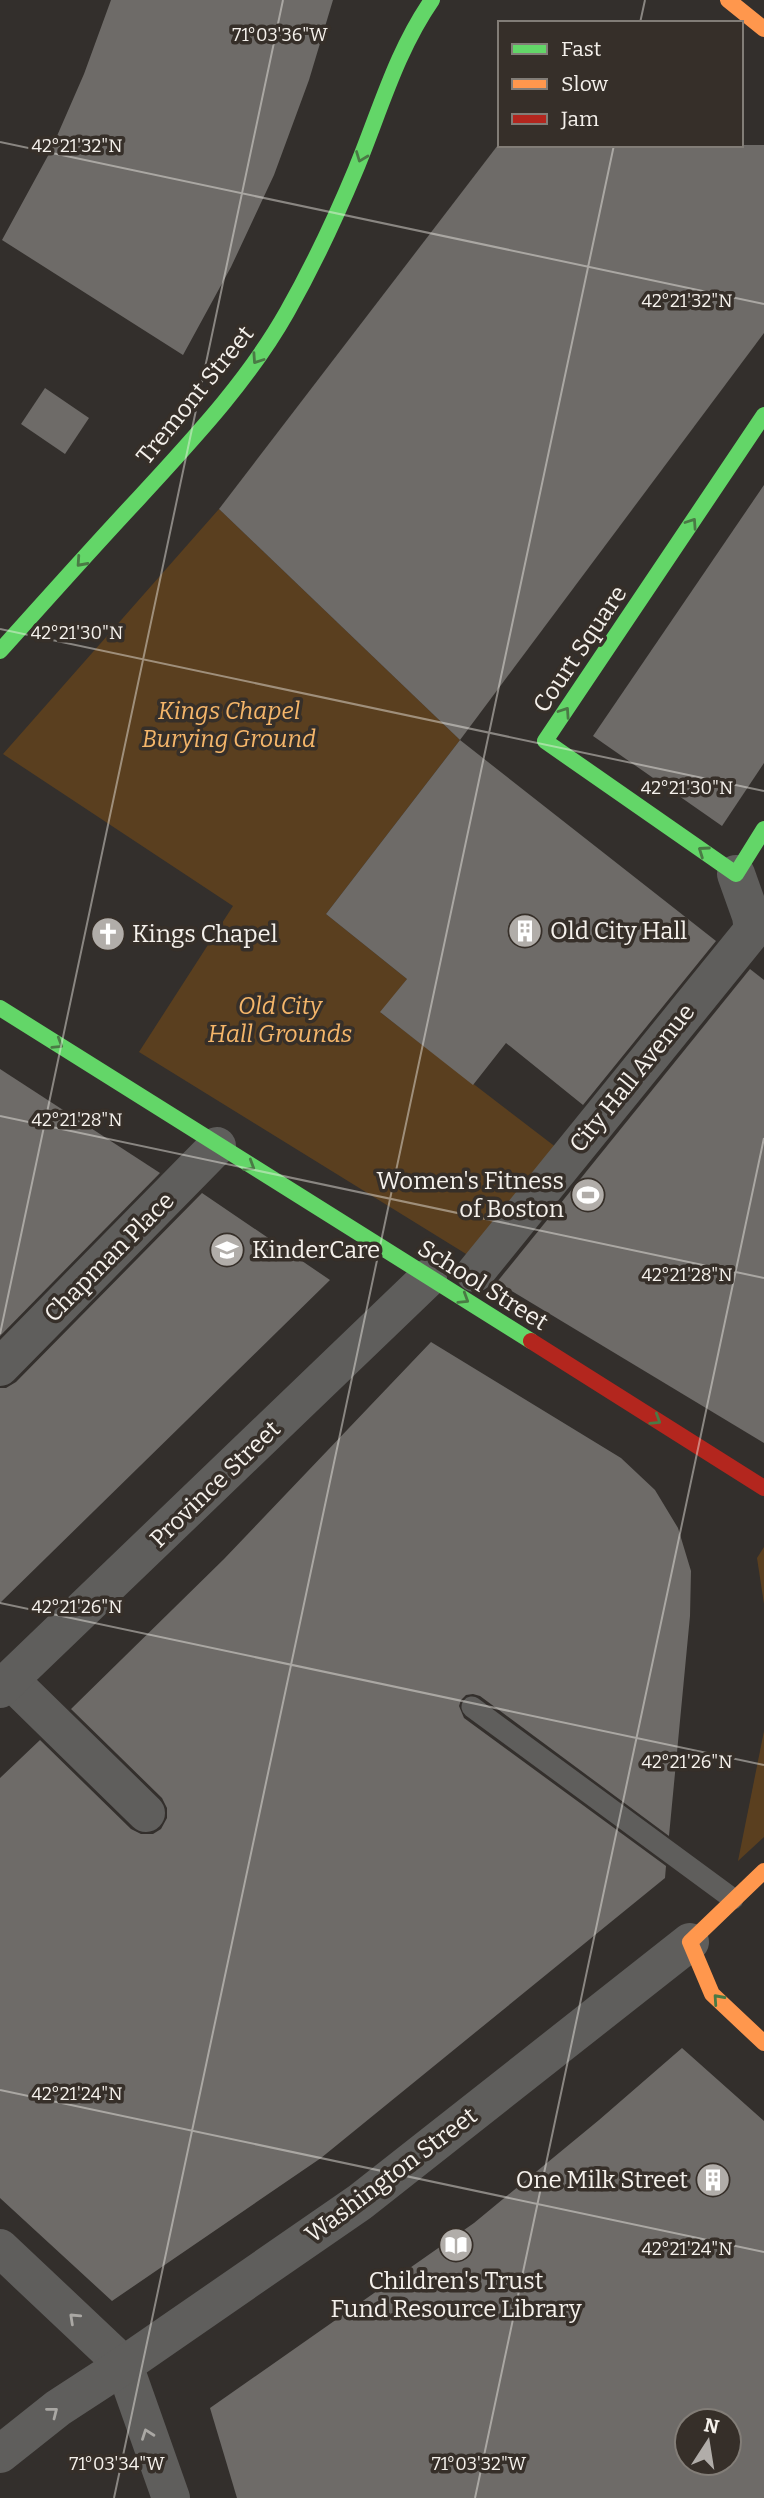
<svg xmlns="http://www.w3.org/2000/svg" width="764" height="2498" font-family="Bitter,serif">
	<style>
		.green { fill: #5a3f1f }
		.building { fill: #6e6b68; fill-rule: evenodd }
		.lines { fill: none; stroke-linecap: round; stroke-linejoin: round }
		.lane { stroke: #5f5e5c; stroke-width: 21 }
		.street { stroke: #5f5e5c; stroke-width: 38 }
		.fast { stroke: #63d668; stroke-width: 16 }
		.slow { stroke: #ff974d; stroke-width: 16 }
		.jam { stroke: #b3261e; stroke-width: 16 }
		.oneway { stroke: #4a7a45 }
		.oneway2 { stroke: #aaa8a4 }
		.ticks { fill: none; stroke: #f5f1ec; stroke-width: 2; stroke-opacity: 0.45 }
		.labels { text-anchor: middle; dominant-baseline: central; stroke-width: 7; stroke-linejoin: round; paint-order: stroke }
		.street-label { font-size: 24px; fill: #f5f1ec; stroke: #362f29 }
		.park-label { font-size: 24px; font-style: italic; fill: #f5b66a; stroke: #362f29 }
		.poi-label { font-size: 24px; fill: #f5f1ec; stroke: #362f29; text-anchor: start }
		.ticks-label { font-size: 18px; text-anchor: middle; fill: #f5f1ec; stroke: #362f29; stroke-width: 7; stroke-linejoin: round; paint-order: stroke }
	</style>
	<rect width="100%" height="100%" fill="#332f2c"/>
	<g class="green">
		<path d="M219,509L460,740L326,914L407,979L381,1013L557,1148L471,1257L139,1052L233,906L3,754Z"/>
		<path d="M764,1547V1604L757,1558Z"/>
		<path d="M764,1731V1837L738,1861Z"/>
	</g>
	<g class="building">
		<path d="M111,0H333L309,80L274,175L231,267L183,355L2,240L50,152L84,74Z"/>
		<path d="M498,145H764V333L460,740L219,509Z"/>
		<path d="M45,388L89,418L65,454L21,424Z"/>
		<path d="M764,485V763L722,826L593,736Z"/>
		<path d="M460,740L716,941L583,1105L506,1043L473,1085L380,1012L407,979L326,914Z"/>
		<path d="M750,969L764,980V1443L497,1282Z"/>
		<path d="M0,1069L160,1173L0,1336Z"/>
		<path d="M202,1193L330,1280L0,1603V1388H6L16,1382Z"/>
		<path d="M431,1342L621,1458L655,1490L678,1528L691,1571L690,1616L669,1836L480,1696L473,1694L466,1695L461,1700L459,1706L464,1718L666,1866L665,1878L321,2158L112,2301L0,2198V1778L40,1740L131,1829L141,1834H153L161,1829L167,1818V1808L162,1798L71,1709L224,1559Z"/>
		<path d="M682,2048L764,2121V2498H237L210,2408L474,2223L599,2120ZM687,2421H729V2463H687Z"/>
	</g>
	<g class="lines">
		<path class="lane" d="M472,1707L733,1899"/>
		<g class="street">
			<path d="M475,1273L753,930L751,916L736,874"/>
			<path d="M0,1367L217,1146"/>
			<path d="M10,1680L146,1813"/>
			<path d="M0,1689L428,1278"/>
			<path d="M0,2248L124,2365L171,2498"/>
			<path d="M0,2454L58,2408L124,2365L360,2202L690,1942"/>
		</g>
		<g class="fast">
			<path d="M764,415L545,741L736,874L764,829"/>
			<path d="M0,651C46,600 92,548 139,498C193,439 248,381 287,312C313,266 336,217 356,169C380,111 396,52 432,0"/>
			<path d="M0,1008L531,1341"/>
		</g>
		<g class="slow">
			<path d="M728,0L764,29"/>
			<path d="M764,1871L690,1942L712,1994L764,2043"/>
		</g>
		<path class="jam" d="M531,1341L764,1488"/>
	</g>
	<defs><path id="oneway-chevron" d="M-2-3.5L2.5 0L-2 3.5" fill="none" stroke-width="1.6" stroke-linecap="round" stroke-linejoin="round" transform="scale(1.75)"/></defs>
	<g class="oneway">
		<use href="#oneway-chevron" transform="translate(361 157) rotate(111)"/>
		<use href="#oneway-chevron" transform="translate(257 359) rotate(124)"/>
		<use href="#oneway-chevron" transform="translate(692 523) rotate(-56)"/>
		<use href="#oneway-chevron" transform="translate(81 562) rotate(132)"/>
		<use href="#oneway-chevron" transform="translate(565 712) rotate(-56)"/>
		<use href="#oneway-chevron" transform="translate(703 851) rotate(-145)"/>
		<use href="#oneway-chevron" transform="translate(58 1044) rotate(32)"/>
		<use href="#oneway-chevron" transform="translate(250 1166) rotate(32)"/>
		<use href="#oneway-chevron" transform="translate(464 1299) rotate(32)"/>
		<use href="#oneway-chevron" transform="translate(656 1420) rotate(32)"/>
		<use href="#oneway-chevron" transform="translate(718 1999) rotate(-132)"/>
	</g>
	<g class="oneway2">
		<use href="#oneway-chevron" transform="translate(74 2318) rotate(-137)"/>
		<use href="#oneway-chevron" transform="translate(53 2412) rotate(-38)"/>
		<use href="#oneway-chevron" transform="translate(147 2434) rotate(-110)"/>
	</g>
	<path class="ticks" d="M640,23L645,0M0,142L764,304M0,629L764,791M0,1116L764,1278M0,1334L283,0M0,1603L764,1765M0,2090L764,2252M114,2498L614,145M475,2498L764,1138"/>
	<defs>
		<g id="building-disc" transform="scale(1.75)"><circle r="9.5" fill="#b1ada9" stroke="#362f29"/><path d="M-4-6H4V6H1V3H-1V6H-4ZM-2.5-4.3h1.7v1.8h-1.7ZM.8-4.3h1.7v1.8H.8ZM-2.5-1h1.7V.8h-1.7ZM.8-1h1.7V.8H.8Z" fill="#fff"/></g>
		<g id="church-disc" transform="scale(1.75)"><circle r="9.5" fill="#b1ada9" stroke="#362f29"/><path d="M-1.2-6h2.4v3.5h3.3v2.4h-3.3V6h-2.4V-.1h-3.3v-2.4h3.3Z" fill="#fff"/></g>
		<g id="stadium-disc" transform="scale(1.75)"><circle r="9.5" fill="#b1ada9" stroke="#362f29"/><path d="M0-5a6.5 5 0 1 0 0 10a6.5 5 0 1 0 0-10ZM-3.5-1.8h7v3.6h-7Z" fill="#fff"/></g>
		<g id="school-disc" transform="scale(1.75)"><circle r="9.5" fill="#b1ada9" stroke="#362f29"/><path d="M0-5L7-2L0 1L-7-2ZM-4 1L0 2.5L4 1V4Q0 6-4 4Z" fill="#fff"/></g>
		<g id="library-disc" transform="scale(1.75)"><circle r="9.5" fill="#b1ada9" stroke="#362f29"/><path d="M-6-4Q-3-5.5-.7-3.5V5Q-3 3-6 4ZM6-4Q3-5.5 .7-3.5V5Q3 3 6 4Z" fill="#fff"/></g>
	</defs>
	<g fill-rule="evenodd">
		<use href="#building-disc" x="525" y="931"/>
		<use href="#church-disc" x="108" y="934"/>
		<use href="#stadium-disc" x="588" y="1195"/>
		<use href="#school-disc" x="227" y="1250"/>
		<use href="#building-disc" x="713" y="2180"/>
		<use href="#library-disc" x="456" y="2245"/>
	</g>
	<g class="labels">
		<g class="street-label">
			<text transform="translate(195 395) rotate(-51)">Tremont Street</text>
			<text transform="translate(580 649) rotate(-56)">Court Square</text>
			<text transform="translate(632 1078) rotate(-51)">City Hall Avenue</text>
			<text transform="translate(109 1257) rotate(-45)">Chapman Place</text>
			<text transform="translate(483 1285) rotate(32)">School Street</text>
			<text transform="translate(215 1484) rotate(-44)">Province Street</text>
			<text transform="translate(391 2175) rotate(-37)">Washington Street</text>
		</g>
		<g class="park-label">
			<text x="229" y="711">Kings Chapel<tspan x="229" dy="28">Burying Ground</tspan></text>
			<text x="280" y="1006">Old City<tspan x="280" dy="28">Hall Grounds</tspan></text>
		</g>
		<g class="poi-label">
			<text x="550" y="931">Old City Hall</text>
			<text x="132" y="934">Kings Chapel</text>
			<text x="564" y="1181" text-anchor="end">Women's Fitness<tspan x="564" dy="28">of Boston</tspan></text>
			<text x="252" y="1250">KinderCare</text>
			<text x="688" y="2180" text-anchor="end">One Milk Street</text>
			<text x="456" y="2281" text-anchor="middle">Children's Trust<tspan x="456" dy="28">Fund Resource Library</tspan></text>
		</g>
	</g>
	<g class="ticks-label">
		<text x="280" y="41">71°03'36"W</text>
		<text x="77" y="152">42°21'32"N</text>
		<text x="687" y="307">42°21'32"N</text>
		<text x="77" y="639">42°21'30"N</text>
		<text x="687" y="794">42°21'30"N</text>
		<text x="77" y="1126">42°21'28"N</text>
		<text x="687" y="1281">42°21'28"N</text>
		<text x="77" y="1613">42°21'26"N</text>
		<text x="687" y="1768">42°21'26"N</text>
		<text x="77" y="2100">42°21'24"N</text>
		<text x="687" y="2255">42°21'24"N</text>
		<text x="117" y="2470">71°03'34"W</text>
		<text x="479" y="2470">71°03'32"W</text>
	</g>
	<rect x="498" y="21" width="245" height="126" fill="#362f29" stroke="#827d77" stroke-width="2"/>
	<rect x="512" y="44" width="35" height="10" fill="#63d668" stroke="#827d77" stroke-width="2"/>
	<text x="561" y="56" font-size="21" fill="#f5f1ec">Fast</text>
	<rect x="512" y="79" width="35" height="10" fill="#ff974d" stroke="#827d77" stroke-width="2"/>
	<text x="561" y="91" font-size="21" fill="#f5f1ec">Slow</text>
	<rect x="512" y="114" width="35" height="10" fill="#b3261e" stroke="#827d77" stroke-width="2"/>
	<text x="561" y="126" font-size="21" fill="#f5f1ec">Jam</text>
	<g transform="translate(708 2442) rotate(12)"><circle r="33" fill="#362f29" stroke="#827d77" stroke-width="2"/>
	<path d="M0-5L12 26L0 18L-12 26Z" fill="#b1ada9"/>
	<text y="-10" font-size="19" font-weight="bold" text-anchor="middle" fill="#f5f1ec">N</text>
	</g>
</svg>
